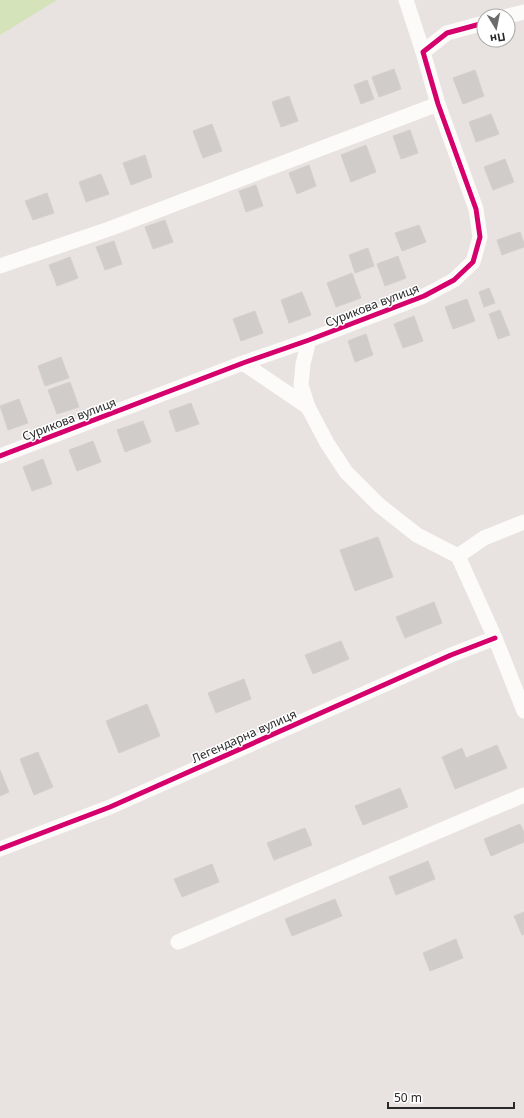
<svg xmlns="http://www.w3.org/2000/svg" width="524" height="1118" font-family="'Noto Sans',sans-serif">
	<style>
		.green { fill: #d4e3b9 }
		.building { fill: #cfccc9; stroke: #d3cfcc }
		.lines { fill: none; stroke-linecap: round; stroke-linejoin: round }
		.street { stroke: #fcfbfa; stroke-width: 15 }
		.cycleway-casing { stroke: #fff; stroke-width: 8 }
		.cycleway { stroke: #d6006c; stroke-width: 5 }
		.labels { text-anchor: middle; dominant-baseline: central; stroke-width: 3; stroke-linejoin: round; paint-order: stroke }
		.street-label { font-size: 12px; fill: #2a2a2a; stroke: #fff }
	</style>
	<rect width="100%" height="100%" fill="#e8e3e0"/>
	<path class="green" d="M0,0H57L0,35Z"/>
	<g class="building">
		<path d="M394,69L401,89L379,97L372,77Z"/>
		<path d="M475,70L484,96L463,104L453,78Z"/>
		<path d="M367,80L374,99L361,104L354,85Z"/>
		<path d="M289,96L298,121L281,127L272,102Z"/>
		<path d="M491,114L499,134L476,142L469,122Z"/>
		<path d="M212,124L222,151L203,158L193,131Z"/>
		<path d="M410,130L418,153L401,159L393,136Z"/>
		<path d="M366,145L376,172L351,182L341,155Z"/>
		<path d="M145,155L152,177L131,185L123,163Z"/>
		<path d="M505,159L514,182L493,190L484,167Z"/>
		<path d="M309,165L316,186L297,194L289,173Z"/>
		<path d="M101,174L109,194L86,202L79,182Z"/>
		<path d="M256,185L263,206L246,212L239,191Z"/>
		<path d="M47,193L54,213L33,220L25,201Z"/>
		<path d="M165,220L173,242L153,249L145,227Z"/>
		<path d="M419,225L426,242L402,251L395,233Z"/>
		<path d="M520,232L524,243V247L502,255L497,240Z"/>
		<path d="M114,241L122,264L105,270L96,247Z"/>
		<path d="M368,248L374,266L355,273L349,255Z"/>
		<path d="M398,256L406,278L385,286L377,264Z"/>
		<path d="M70,257L78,278L57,286L49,265Z"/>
		<path d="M352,273L361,298L336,307L327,283Z"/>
		<path d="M489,288L495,303L484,307L479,292Z"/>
		<path d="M302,292L311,315L289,323L281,300Z"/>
		<path d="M467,299L475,321L453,329L445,307Z"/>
		<path d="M500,310L510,335L498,339L489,314Z"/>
		<path d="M255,311L263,333L241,341L233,319Z"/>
		<path d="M414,316L423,341L403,348L394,324Z"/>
		<path d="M366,334L373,355L355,362L348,341Z"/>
		<path d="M61,357L69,378L45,386L38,366Z"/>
		<path d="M70,382L79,407L57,414L48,390Z"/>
		<path d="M19,399L28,423L8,430L0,406Z"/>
		<path d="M191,403L199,424L176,432L169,411Z"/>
		<path d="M143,421L151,442L125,452L117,430Z"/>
		<path d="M93,441L101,462L77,471L69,450Z"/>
		<path d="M43,459L52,484L32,491L23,467Z"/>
		<path d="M378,537L393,577L355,591L340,550Z"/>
		<path d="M434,602L442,623L405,638L396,617Z"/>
		<path d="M341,641L349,659L313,674L305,655Z"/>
		<path d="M244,679L251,699L216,713L208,693Z"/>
		<path d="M147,704L160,736L119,753L106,721Z"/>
		<path d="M497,745L507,768L455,789L442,757L462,748L466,758Z"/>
		<path d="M38,752L53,787L34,795L20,759Z"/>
		<path d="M0,770L9,792L0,796Z"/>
		<path d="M400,788L408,807L363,825L355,806Z"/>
		<path d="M520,824L524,832V842L491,856L484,839Z"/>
		<path d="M305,828L312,845L274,860L267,843Z"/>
		<path d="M428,861L435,879L396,895L389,877Z"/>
		<path d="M212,864L219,882L182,897L174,879Z"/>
		<path d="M335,899L342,916L292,936L285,919Z"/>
		<path d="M524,912V934L522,935L514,916Z"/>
		<path d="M456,939L463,958L430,971L423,953Z"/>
	</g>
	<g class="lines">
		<g class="street">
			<path d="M406,0L423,52"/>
			<path d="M508,16L524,12"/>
			<path d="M0,266L109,229L438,104"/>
			<path d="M309,340L303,364L301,385L308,407L327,443L346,472L379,505L417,535L458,556L495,638L524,711"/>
			<path d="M243,363L308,407"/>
			<path d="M0,456L243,363L309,340L424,296L454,280L473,262L480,237L476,209L438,104L423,52L447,33L484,23"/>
			<path d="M458,556L484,538L524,522"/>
			<path d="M0,849L110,807L451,655L495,638"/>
			<path d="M178,942L524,795"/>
		</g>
		<g class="cycleway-casing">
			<g id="cycleway">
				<path d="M0,456L243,363L309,340L424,296L454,280L473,262L480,237L476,209L438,104L423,52L447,33L484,23"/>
				<path d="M0,849L110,807L451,655L495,638"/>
			</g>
		</g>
		<use href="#cycleway" class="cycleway"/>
	</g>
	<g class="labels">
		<g class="street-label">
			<text transform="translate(372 305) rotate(-21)">Сурикова вулиця</text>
			<text transform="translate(69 419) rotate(-21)">Сурикова вулиця</text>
			<text transform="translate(244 736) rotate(-24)">Легендарна вулиця</text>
		</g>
	</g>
	<g transform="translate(496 28) rotate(170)"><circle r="19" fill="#ffffff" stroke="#aaaaaa"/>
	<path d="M0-3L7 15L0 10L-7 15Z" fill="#6c6b6a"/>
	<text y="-6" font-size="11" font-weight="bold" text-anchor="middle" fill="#2a2a2a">Пн</text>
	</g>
	<path d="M388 1102v6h126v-6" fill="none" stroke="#2a2a2a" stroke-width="2"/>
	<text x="394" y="1102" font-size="12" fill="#2a2a2a" stroke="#ffffff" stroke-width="3" paint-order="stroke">50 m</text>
</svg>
